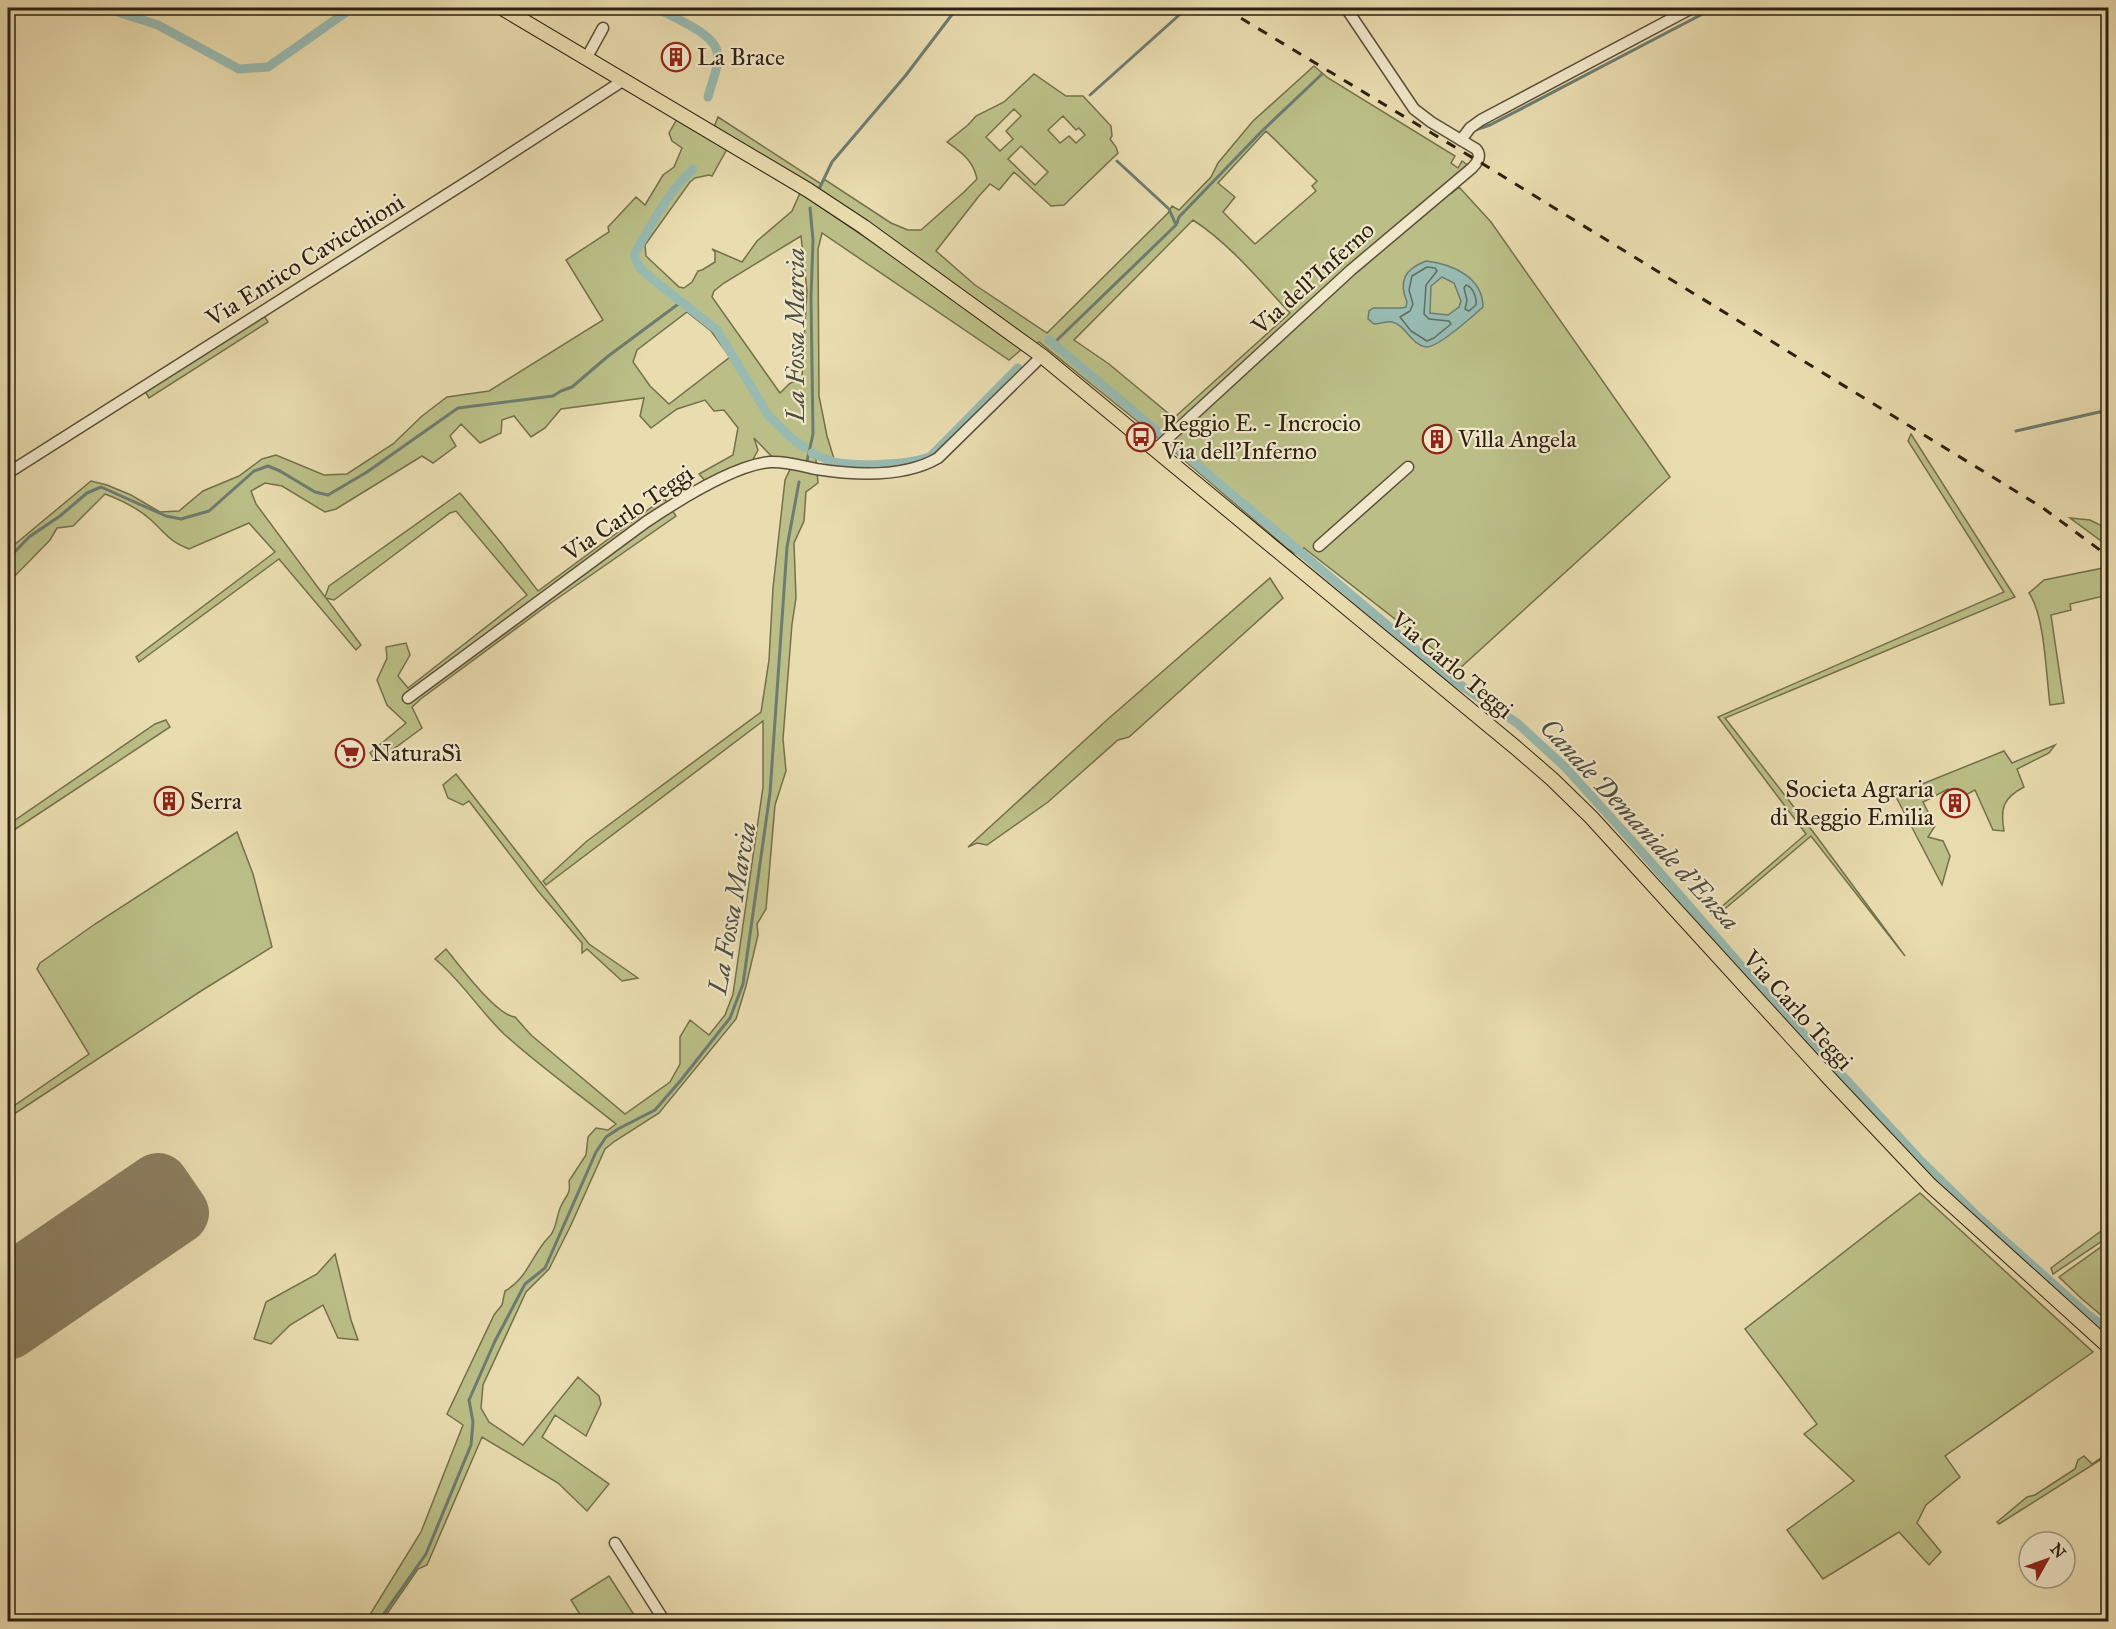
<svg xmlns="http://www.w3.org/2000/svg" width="2116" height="1629" font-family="'IM FELL Great Primer',serif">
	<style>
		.green { fill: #bbbf87; stroke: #74704c; stroke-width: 1.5; fill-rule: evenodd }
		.water { fill: #98bab1; stroke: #6d7c71; stroke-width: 1.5; fill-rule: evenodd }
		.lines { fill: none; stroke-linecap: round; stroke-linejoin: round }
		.shore { stroke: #626d62; stroke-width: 1.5 }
		.stream { stroke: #6d7c71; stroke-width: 3 }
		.canal { stroke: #98bab1; stroke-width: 9 }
		.runway { stroke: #8b7e60; stroke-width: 62 }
		.minor-casing { stroke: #5c4f39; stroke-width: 13 }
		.major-casing { stroke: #2d2012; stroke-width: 16 }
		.minor { stroke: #f1e8cb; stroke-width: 10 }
		.major { stroke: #e9dcaf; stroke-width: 14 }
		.rail { stroke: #2d2012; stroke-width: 3; stroke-dasharray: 10 10; stroke-linecap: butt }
		.labels { text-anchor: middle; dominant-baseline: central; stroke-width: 4.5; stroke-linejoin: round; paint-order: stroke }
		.poi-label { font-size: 24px; fill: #2d2012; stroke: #f1e8cb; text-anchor: start }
		.street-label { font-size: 24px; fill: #2d2012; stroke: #f1e8cb }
		.water-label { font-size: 26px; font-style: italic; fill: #4d4e42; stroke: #f1e8cb }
	</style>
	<rect width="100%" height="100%" fill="#e9dcaf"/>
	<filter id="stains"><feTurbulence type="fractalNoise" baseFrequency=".00333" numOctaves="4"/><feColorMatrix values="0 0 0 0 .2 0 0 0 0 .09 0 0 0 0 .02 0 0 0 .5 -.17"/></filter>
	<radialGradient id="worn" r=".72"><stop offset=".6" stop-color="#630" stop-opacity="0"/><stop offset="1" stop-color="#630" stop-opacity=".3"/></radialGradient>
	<g class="green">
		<path d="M1314,66L1328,78L1455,156L1451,163L1458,168L1462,161L1472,168L1449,187L1452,193L1459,187L1491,222L1670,477L1459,669L1304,548L1297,554L1289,550L1163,442L1039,342L1032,348L712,132L718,117L821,184L824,179L891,223L908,230H921L964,192L977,179C973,160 962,153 947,142L968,125L976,116L1004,102L1034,74L1066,96H1083L1111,126L1112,136L1110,139L1116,147L1118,153L1064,205L1051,206L1014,172L999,190L990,184L979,196L936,251L975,285L1047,333L1168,213L1172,206L1179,210L1211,177L1218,163L1253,121ZM1014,109L1021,116L1006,131L1013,139L1000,151L986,137ZM1063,116L1076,130L1079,128L1085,135L1076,143L1069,136L1060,143L1048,130ZM1266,131L1317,181L1312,186L1316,191L1255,244L1223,212L1235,197L1218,183ZM1021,146L1048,172L1035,185L1008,159ZM1193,220C1230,244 1260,281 1290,313L1176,416L1168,413L1109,364L1074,340Z"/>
		<path d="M677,119L727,149L712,176L709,175L695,178L690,182L645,245L646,256L679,287L684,288L692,282L698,271L702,270L715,262V252L712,249L742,262L757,241L792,211L800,193L910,268L1022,349L1009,360L822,233L818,249L819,396L827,436L835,462L813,454L816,460L818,483L806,492L804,521L794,543L796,598L792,624L783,739L786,771L775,805L766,909L757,924L758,935L746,986L736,1019L659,1113L615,1141L605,1149L571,1225L549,1269L526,1292L483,1385L481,1408L489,1422L523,1445L578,1377L599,1396L601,1404L586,1436L555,1415L542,1437L609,1484L587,1511L558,1483L482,1437L427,1565L418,1569L382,1621H366L421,1532L463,1425L447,1414L494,1315L502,1305L505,1291C525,1280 530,1261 543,1244C545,1240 550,1237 552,1233C557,1225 557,1214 561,1206C566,1195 571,1195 569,1181L586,1155L588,1137L596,1128L608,1130L616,1124C579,1094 539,1066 504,1034C479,1010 461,980 435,959L446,949C459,965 496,1015 515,1017L531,1035L625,1114L670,1082L680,1064V1037L690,1020L709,1035L725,1015L733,994L763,787V721L546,885L543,881L587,841L761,712L769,660L773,588L785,480L792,465L778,463L754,438L758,450L749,467L709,485L699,474L733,455L738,428L724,410L714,411L705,400L677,409L651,428L640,416L644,398L561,409L545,428L531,437L514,416L502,420L501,433L480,443L461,424L450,436L456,446L433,463L422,456L336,509L325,512L282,486L265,483L251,491L256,504L325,597L329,586L460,493L502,544L538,591L664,498L676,516L548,605L422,698L412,707L422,728L376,762L370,753L406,723L387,705L377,680L387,658L386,647L406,643L410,655L398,676L408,688L527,595L456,511L450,513L334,600L326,598L361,645L356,650L279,559L139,662L136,657L275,552L249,523L189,549C169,541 166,534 151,520C138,508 121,500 105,494L73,526L57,528L50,540L8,583V550L91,481L107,485L131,495L160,512L179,511L203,491L239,476L262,459L276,455L324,475L347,474L393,444L422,416L447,397L489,391L603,320L566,260L609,232L608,227L636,197L645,205L663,175L674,167L682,148L672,141L669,133ZM801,236L807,291L802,377L789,384L780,393L712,297L714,291L724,283ZM687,312L711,331L730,357L669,404L650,386L633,362L637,350Z"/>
		<path d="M262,312L268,322L149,398L143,388Z"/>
		<path d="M1911,434L2015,597L1725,718L1814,833L1905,956L1811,836L1714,918L1712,915L1806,834L1718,717L2004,592L1908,441Z"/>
		<path d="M2070,518L2090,520L2106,528L2108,530V546Z"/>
		<path d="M2108,567V595L2070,604L2071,610L2051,615L2064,703L2050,705C2046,675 2045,616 2029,593L2044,580Z"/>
		<path d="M1270,578L1283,598L1129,737L1118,740L1048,802L987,845L977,843L968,847L1108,719Z"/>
		<path d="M166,720L170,727L8,834V825L155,724Z"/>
		<path d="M2055,745L2049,753L2017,769L2024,787C2003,798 2000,808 2004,831L1993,830L1975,790L1954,801L1948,789L1923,802L1935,826L1928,837L1943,841L1950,856L1942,885L1895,795L2004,751L2012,763Z"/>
		<path d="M456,774L589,944L638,978L622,981L587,949L582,953V943L538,891L469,801L463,805L448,798L443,785Z"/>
		<path d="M237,832L253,874L272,947L201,991L8,1118V1110L89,1054L37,969L40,963L95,924Z"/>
		<path d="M1920,1193L2093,1352L1945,1456L1960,1477L1926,1505L1917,1523L1941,1552L1929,1565L1899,1532L1823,1579L1787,1530L1854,1481L1804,1434L1817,1424L1745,1329Z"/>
		<path d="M2108,1226V1237L2053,1274L2051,1268Z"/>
		<path d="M2108,1242V1321L2082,1299L2059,1277Z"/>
		<path d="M335,1254L351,1320L358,1340L338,1338L323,1305L290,1325L271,1344L254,1339L266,1302L317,1274Z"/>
		<path d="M2108,1453V1455L1999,1524L1997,1522L2027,1497L2035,1495L2075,1469L2078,1460L2084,1456L2092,1464Z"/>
		<path d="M609,1576L638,1621H584L571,1600Z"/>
	</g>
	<path class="water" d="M1426,261C1452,264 1483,277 1483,307C1473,316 1438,348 1426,347C1411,345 1406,325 1392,322C1387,321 1379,324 1374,324L1368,319L1369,311L1373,308H1402L1406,307L1407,302C1398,281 1405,269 1426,261ZM1442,277L1454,283L1461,301L1459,307L1448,315L1430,313L1431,286Z"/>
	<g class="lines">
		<g class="shore">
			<path d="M1427,267L1435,268L1437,271L1426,285L1424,314L1429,319L1449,321L1451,324L1434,338L1427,341L1411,331L1400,317L1410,311L1413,304L1409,290L1412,276Z"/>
			<path d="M1466,285C1473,287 1477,298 1476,305L1469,311L1465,309L1467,300L1464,288Z"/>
		</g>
		<g class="stream">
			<path d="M717,11L718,8"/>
			<path d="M8,13L15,8"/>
			<path d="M1090,95L1187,8"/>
			<path d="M1475,130L1490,125L1714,8"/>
			<path d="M819,189L832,162L906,75L957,8"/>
			<path d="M1177,223L1179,217L1261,132L1322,74"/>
			<path d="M1054,343L1176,225L1169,209L1117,161"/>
			<path d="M2016,431L2108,410"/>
			<path d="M807,461L813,434L811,297L813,240L810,208"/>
			<path d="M8,559L29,537L60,516L87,493L101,487L166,516L181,519L209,511L254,471L268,466L280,471L315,492L328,495L367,472L458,408L553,396L561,391L572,387L607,357L681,302"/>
			<path d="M378,1622L426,1554L471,1445L473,1422L469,1400L495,1341L525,1284L545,1268L596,1152L606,1137L618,1129L655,1110L681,1080L730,1018L743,984L770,793L787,547L799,482"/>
		</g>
		<g class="canal">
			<path d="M105,8L158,25L239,69L268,67L352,8"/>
			<path d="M656,8C671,16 713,33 717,51C720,66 711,84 708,97"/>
			<path d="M693,169C668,192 652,224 635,253L634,257L641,269L651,278L717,330L768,415L790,437L804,447"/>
			<path d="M1049,340L1450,678L1517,723L1565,767L1642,852L1743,968L1922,1162L1977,1216L2087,1314L2108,1330"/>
			<path d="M812,453C819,456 827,460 834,462C856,467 911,465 931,456L1018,368"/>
		</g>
		<path class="runway" d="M8,1286L158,1184L178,1213L8,1329"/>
		<g class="minor-casing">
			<g id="minor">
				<path d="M587,57L603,28"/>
				<path d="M1461,140L1470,128L1481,120L1692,8"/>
				<path d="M1156,449L1351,270L1472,168C1478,162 1482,156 1476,149L1431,122L1414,109L1346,8"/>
				<path d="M8,473L476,176L624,80"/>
				<path d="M1319,546L1408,467"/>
				<path d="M408,698L646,522C676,502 734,465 770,462C785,461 802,466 816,469C854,475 904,478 938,458L1042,356"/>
				<path d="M615,1543L665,1622"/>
			</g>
		</g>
		<g class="major-casing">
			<path id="major" d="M502,8L808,190L864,227L1042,356L1515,747L1552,779L1591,817L1830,1079L1930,1185L2108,1346"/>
		</g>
		<use href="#minor" class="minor"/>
		<use href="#major" class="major"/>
		<path class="rail" d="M1224,8L1478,161L2043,508L2108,556"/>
	</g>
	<defs>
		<g id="building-ring" transform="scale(1.5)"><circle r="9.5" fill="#f1e8cb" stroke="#8f2418" stroke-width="1.5"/><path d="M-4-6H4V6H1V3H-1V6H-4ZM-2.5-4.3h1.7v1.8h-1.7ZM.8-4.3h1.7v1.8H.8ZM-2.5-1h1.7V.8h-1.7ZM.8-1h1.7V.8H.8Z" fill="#8f2418"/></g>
		<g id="bus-ring" transform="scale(1.5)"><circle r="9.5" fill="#f1e8cb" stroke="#8f2418" stroke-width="1.5"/><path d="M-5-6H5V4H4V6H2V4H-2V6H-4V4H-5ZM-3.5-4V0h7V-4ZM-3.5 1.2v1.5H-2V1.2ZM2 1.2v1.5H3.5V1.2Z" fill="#8f2418"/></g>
		<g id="supermarket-ring" transform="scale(1.5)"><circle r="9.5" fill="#f1e8cb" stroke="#8f2418" stroke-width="1.5"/><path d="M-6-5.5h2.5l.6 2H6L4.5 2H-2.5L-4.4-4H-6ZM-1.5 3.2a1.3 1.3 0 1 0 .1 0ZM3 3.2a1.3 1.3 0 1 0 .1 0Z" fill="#8f2418"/></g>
	</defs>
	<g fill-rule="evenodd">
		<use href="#building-ring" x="676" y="57"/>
		<use href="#bus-ring" x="1141" y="437"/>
		<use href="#building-ring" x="1437" y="439"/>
		<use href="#supermarket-ring" x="350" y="753"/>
		<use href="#building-ring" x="169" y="801"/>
		<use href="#building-ring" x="1955" y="803"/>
	</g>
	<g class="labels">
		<g class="poi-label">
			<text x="697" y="57">La Brace</text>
			<text x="1162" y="423">Reggio E. - Incrocio<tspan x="1162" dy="28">Via dell'Inferno</tspan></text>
			<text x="1458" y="439">Villa Angela</text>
			<text x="371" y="753">NaturaSì</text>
			<text x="1934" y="789" text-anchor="end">Societa Agraria<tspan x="1934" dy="28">di Reggio Emilia</tspan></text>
			<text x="190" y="801">Serra</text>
		</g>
		<g class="street-label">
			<text transform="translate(305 260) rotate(-32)">Via Enrico Cavicchioni</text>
			<text transform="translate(1313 278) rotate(-42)">Via dell'Inferno</text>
			<text transform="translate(628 513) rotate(-34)">Via Carlo Teggi</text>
			<text transform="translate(1452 665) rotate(40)">Via Carlo Teggi</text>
			<text transform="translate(1798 1010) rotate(48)">Via Carlo Teggi</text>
		</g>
		<g class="water-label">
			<text transform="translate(795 335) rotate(-90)">La Fossa Marcia</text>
			<text transform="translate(1640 824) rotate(47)">Canale Demaniale d'Enza</text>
			<text transform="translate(732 908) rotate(-80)">La Fossa Marcia</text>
		</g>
	</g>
	<rect width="2116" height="1629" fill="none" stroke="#e9dcaf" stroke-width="30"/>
	<rect x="9" y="9" width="2098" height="1611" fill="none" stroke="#2d2012" stroke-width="3"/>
	<rect x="15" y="15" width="2086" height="1599" fill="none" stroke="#2d2012" stroke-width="1.5"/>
	<g transform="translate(2047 1560) rotate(50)"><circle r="28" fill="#f1e8cb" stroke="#a39881" stroke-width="1.5"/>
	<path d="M0-4.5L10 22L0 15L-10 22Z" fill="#8f2418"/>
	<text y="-9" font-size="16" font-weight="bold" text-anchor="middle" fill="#2d2012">N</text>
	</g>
	<rect width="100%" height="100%" filter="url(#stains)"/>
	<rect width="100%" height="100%" fill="url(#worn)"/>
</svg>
